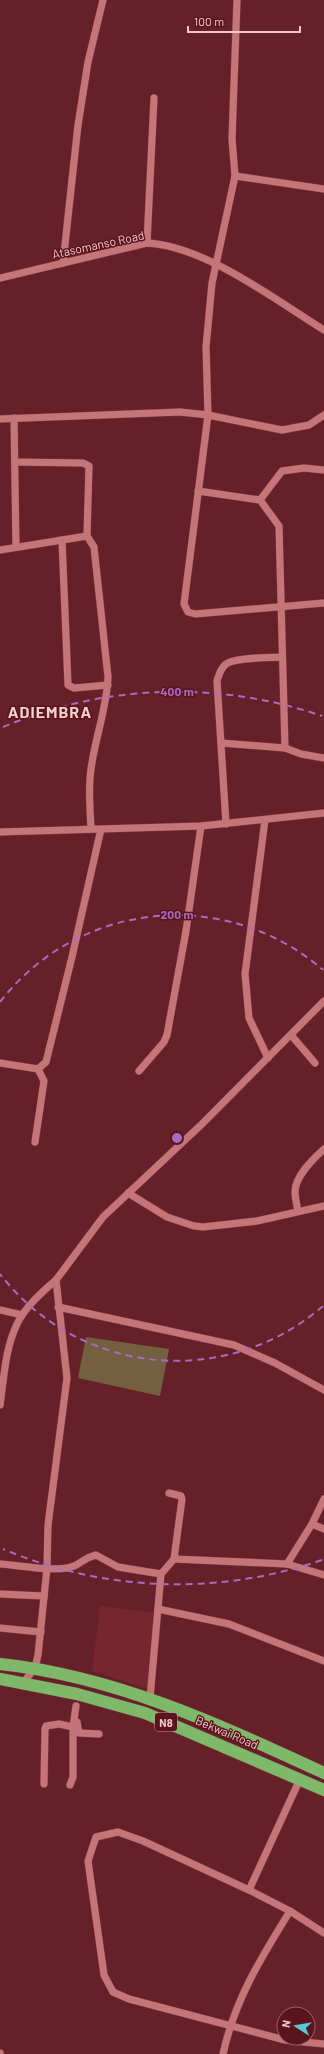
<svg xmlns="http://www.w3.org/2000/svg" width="324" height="2054" font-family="Barlow,sans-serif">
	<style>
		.built { fill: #76262f }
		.green { fill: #746040 }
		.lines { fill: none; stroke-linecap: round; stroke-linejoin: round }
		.minor-casing { stroke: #7b3c46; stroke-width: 8 }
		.highway-casing { stroke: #7b3c46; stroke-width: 13 }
		.minor { stroke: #c57578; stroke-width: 7 }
		.highway { stroke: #7eb869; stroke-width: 12 }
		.ring { fill: none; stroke: #ab6ac2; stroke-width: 2; stroke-dasharray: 7 5 }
		.labels { text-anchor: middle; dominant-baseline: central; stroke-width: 3; stroke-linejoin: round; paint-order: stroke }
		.shield { fill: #5a141d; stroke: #c59194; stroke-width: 1 }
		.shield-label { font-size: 11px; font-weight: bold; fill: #f3c7c7 }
		.street-label { font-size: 12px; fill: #f3c7c7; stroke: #5a141d }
		.district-label { font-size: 16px; font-weight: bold; letter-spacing: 1px; fill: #f5d1d1; stroke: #5a141d }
		.centre { fill: #ab6ac2; stroke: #5a141d; stroke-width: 2 }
		.ring-label { font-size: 12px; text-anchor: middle; font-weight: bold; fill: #ab6ac2; stroke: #5a141d; stroke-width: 3; stroke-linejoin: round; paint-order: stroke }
	</style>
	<rect width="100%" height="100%" fill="#662027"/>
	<path class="built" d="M100,1606L157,1613L148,1689L92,1671Z"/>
	<path class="green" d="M86,1337L169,1349L160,1396L78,1378Z"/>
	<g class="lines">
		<g class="minor-casing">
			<g id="minor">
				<path d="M237,0L232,139L235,176L212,283L206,347L208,415L184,604L188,612L195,614L324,603"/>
				<path d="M235,176L324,189"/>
				<path d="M147,243L154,98"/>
				<path d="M63,263L78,125L88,62L103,0"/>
				<path d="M0,278L147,243C205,246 274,299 324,330"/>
				<path d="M14,418L16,547"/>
				<path d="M0,419L180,412L208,415L282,430L309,425L324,415"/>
				<path d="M15,462L83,463L89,466L87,536L94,547L108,677C107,708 95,738 91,769C88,788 90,808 91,828"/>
				<path d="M198,491L260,500L279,526L285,748"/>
				<path d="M260,500L282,471L304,468L324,470"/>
				<path d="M62,540L68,685L74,688L108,685"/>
				<path d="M0,550L87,536"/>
				<path d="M221,743L285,748L301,754L324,758"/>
				<path d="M265,820L245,974L249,1018L268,1058"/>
				<path d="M226,824L217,681C219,675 220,669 226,664C235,657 269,658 282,657"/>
				<path d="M0,832L201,826L324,813"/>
				<path d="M291,1035L315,1063"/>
				<path d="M0,1063L38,1069"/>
				<path d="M139,1071L164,1042L167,1035L186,931L201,826"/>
				<path d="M35,1142L44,1081L38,1069L46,1062L72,957L101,829"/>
				<path d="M128,1193L167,1217L194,1226L203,1227L257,1221L324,1206"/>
				<path d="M298,1211C297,1205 295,1198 295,1192C295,1176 313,1159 324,1149"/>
				<path d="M58,1307L234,1345L275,1363L324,1390"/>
				<path d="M0,1310L22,1315"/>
				<path d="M0,1405C4,1378 5,1349 17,1324C25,1307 42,1292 56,1280"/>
				<path d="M312,1524L324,1529"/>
				<path d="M174,1559L287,1564L324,1575"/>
				<path d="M0,1564C19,1565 57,1573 74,1566C83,1562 84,1558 96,1555L118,1567L161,1574"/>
				<path d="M287,1564L312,1524L324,1499"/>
				<path d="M161,1574L174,1559L182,1499L181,1496L169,1493"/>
				<path d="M0,1594L44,1596"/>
				<path d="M158,1609L229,1624L324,1661"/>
				<path d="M0,1628L41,1632"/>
				<path d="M23,1683L35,1668L38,1655L47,1568L48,1525L67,1378L56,1280L103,1217L202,1124L324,1001"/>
				<path d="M150,1698L161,1574"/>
				<path d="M77,1722L79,1733L99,1734"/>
				<path d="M44,1784L45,1729L46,1726L59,1724L73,1727"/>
				<path d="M70,1785L73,1777V1727L76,1706"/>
				<path d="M249,1890L300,1779"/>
				<path d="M324,1933L290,1911L249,1890L143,1841L118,1832L96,1837L88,1861L104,1975L113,1992L129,1999L285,2040L324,2044"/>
				<path d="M0,2053V2054"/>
				<path d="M223,2054C235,1999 261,1958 290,1911"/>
			</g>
		</g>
		<g class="highway-casing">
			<g id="highway">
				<path d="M0,1664C115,1676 220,1725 324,1773"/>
				<path d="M0,1679L77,1694L145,1713L324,1790"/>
			</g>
		</g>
		<use href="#minor" class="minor"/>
		<use href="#highway" class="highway"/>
	</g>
	<g class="ring">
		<path d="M323 1306A223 223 0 0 1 0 1274M0 1002A223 223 0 0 1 323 970"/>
		<path d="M322 1560A446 446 0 0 1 3 1549M3 727A446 446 0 0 1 322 716"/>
	</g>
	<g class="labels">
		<rect class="shield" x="155" y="1713" width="22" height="18" rx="3"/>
		<g class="shield-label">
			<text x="166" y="1722">N8</text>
		</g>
		<g class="street-label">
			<text transform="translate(98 244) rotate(-12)">Atasomanso Road</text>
			<text transform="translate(227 1732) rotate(23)">Bekwai Road</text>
		</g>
		<g class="district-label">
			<text x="50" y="711">ADIEMBRA</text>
		</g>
	</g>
	<circle cx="177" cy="1138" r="6" class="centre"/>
	<g class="ring-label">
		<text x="177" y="696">400 m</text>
		<text x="177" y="919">200 m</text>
	</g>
	<g transform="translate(296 2026) rotate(282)"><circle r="19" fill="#5a141d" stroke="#975c61"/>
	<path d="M0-3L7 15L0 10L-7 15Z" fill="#52ccd0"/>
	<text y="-6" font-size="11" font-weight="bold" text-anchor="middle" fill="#f3c7c7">N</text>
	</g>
	<path d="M188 26v6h112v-6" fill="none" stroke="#f3c7c7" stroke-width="2"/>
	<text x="194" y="26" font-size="12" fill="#f3c7c7" stroke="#5a141d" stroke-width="3" paint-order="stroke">100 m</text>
</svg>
